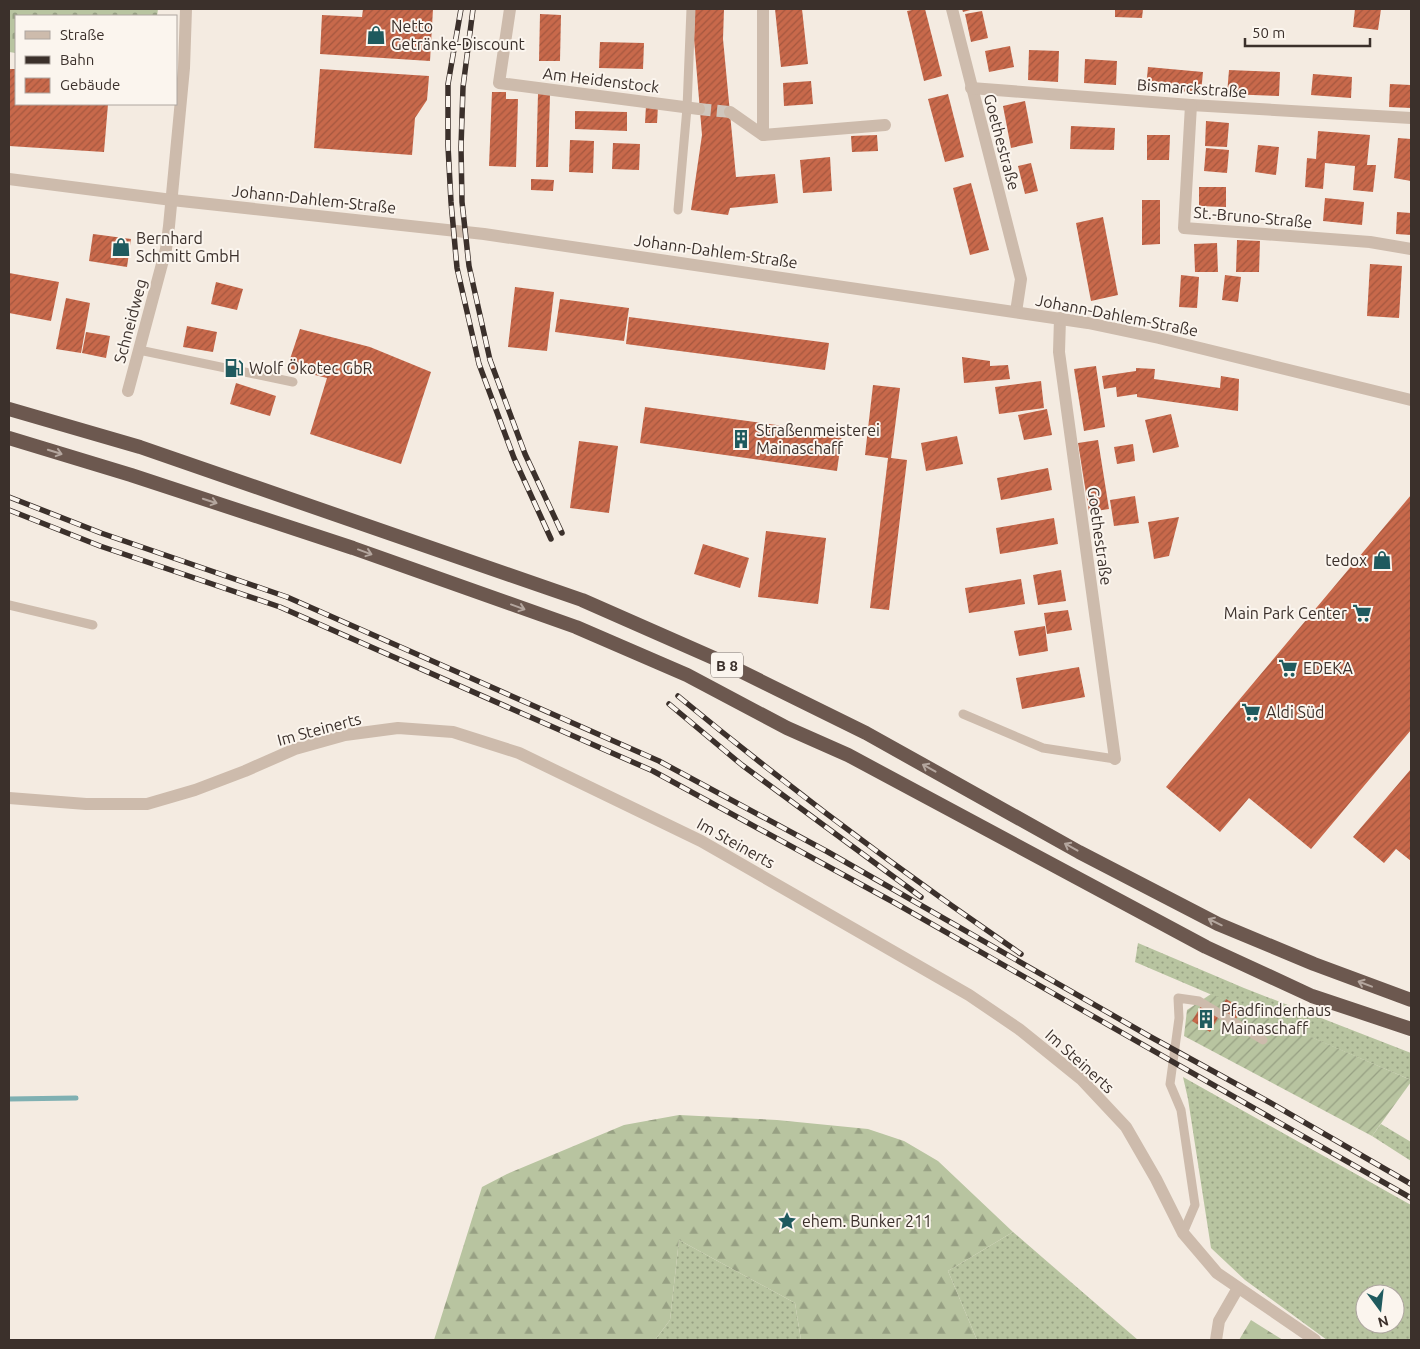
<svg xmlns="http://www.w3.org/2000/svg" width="1420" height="1349" font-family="Ubuntu,sans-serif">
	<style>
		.grass { fill: url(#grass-dots); fill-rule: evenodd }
		.forest { fill: url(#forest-firs) }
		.cemetery { fill: url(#cemetery-stones) }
		.garden { fill: url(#garden-furrows) }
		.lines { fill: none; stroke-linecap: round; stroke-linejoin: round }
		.stream { stroke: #7fb0b2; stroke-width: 5 }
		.building { fill: url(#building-hatch) }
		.minor-tunnel { stroke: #cfc6bd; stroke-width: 12; stroke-dasharray: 12 6; stroke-linecap: butt }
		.service { stroke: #cdbbac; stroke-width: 9 }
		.minor { stroke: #cdbbac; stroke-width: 12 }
		.tertiary { stroke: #cdbbac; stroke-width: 12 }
		.trunk { stroke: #6c584f; stroke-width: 14 }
		.rail-casing { stroke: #3b302b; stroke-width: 5.5 }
		.rail { stroke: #fbf5ee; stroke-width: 4; stroke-dasharray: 11; stroke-linecap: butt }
		.oneway { stroke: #b4a69e }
		.labels { text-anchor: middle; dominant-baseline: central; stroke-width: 4; stroke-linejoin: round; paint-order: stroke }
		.shield { fill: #fbf5ee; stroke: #756b66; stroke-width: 1 }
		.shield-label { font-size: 15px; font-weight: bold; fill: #3b302b }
		.poi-label { font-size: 16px; fill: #3b302b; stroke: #fbf5ee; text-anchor: start }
		.street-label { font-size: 16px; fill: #3b302b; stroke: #fbf5ee }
	</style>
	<defs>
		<pattern id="grass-dots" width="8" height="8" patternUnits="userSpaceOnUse" patternTransform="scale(1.25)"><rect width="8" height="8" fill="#b8c4a0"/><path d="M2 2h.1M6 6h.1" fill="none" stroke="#97a083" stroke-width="1.8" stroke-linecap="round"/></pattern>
		<pattern id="forest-firs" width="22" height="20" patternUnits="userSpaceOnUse" patternTransform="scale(1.25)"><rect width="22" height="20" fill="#b8c4a0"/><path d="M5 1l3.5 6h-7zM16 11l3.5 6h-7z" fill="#97a083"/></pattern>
		<pattern id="cemetery-stones" width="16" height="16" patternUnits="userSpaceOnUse" patternTransform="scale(1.25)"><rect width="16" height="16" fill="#b8c4a0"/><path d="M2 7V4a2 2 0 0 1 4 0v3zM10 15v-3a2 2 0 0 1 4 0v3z" fill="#97a083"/></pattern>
		<pattern id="garden-furrows" width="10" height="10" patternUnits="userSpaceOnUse" patternTransform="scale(1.25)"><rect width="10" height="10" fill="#b8c4a0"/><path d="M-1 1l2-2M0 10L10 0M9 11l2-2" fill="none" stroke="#97a083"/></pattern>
		<pattern id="building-hatch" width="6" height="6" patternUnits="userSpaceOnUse" patternTransform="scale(1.25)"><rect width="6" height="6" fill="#c8694b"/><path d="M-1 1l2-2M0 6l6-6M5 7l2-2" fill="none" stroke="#a4573f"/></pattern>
	</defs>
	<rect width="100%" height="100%" fill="#f4ebe1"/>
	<g class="grass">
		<path d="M1138,943L1244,988L1411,1053V1080L1135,962Z"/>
		<path d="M1183,1077L1411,1205V1340H1327L1245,1280L1211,1248L1188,1099ZM1365,1294H1395V1324H1365Z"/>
		<path d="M1381,1124L1411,1142V1161L1372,1136Z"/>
		<path d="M1013,1232L1138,1340H977L948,1271Z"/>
		<path d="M679,1240L795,1303L801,1340H655L670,1320Z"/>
	</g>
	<g class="forest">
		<path d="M679,1115L777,1120L868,1129L904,1141L938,1161L1013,1232L948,1271L977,1340H801L795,1303L679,1240L670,1320L655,1340H434L482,1187L507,1174L624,1125Z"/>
		<path d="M1251,1320L1283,1340H1239Z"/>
	</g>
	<path class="cemetery" d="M9,9H158L157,16H16V53L9,52Z"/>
	<path class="garden" d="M1211,994L1411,1080V1082L1372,1136L1184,1036L1187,1010Z"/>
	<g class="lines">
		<path class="stream" d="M9,1099L76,1098"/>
	</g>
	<g class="building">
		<path d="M363,9H433L430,61L320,54L322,15L362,17Z"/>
		<path d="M695,9H724L723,39L736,177L775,174L778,203L730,208L728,215L691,210L702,135L694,39Z"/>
		<path d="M775,9H802L808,64L781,67Z"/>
		<path d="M917,9H925L942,76L924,81L907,11Z"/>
		<path d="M962,9H974L963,12Z"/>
		<path d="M1115,9H1143L1142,18L1115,17Z"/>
		<path d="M1355,9H1381L1378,30L1353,27Z"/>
		<path d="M982,11L988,38L971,42L965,14Z"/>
		<path d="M540,14L561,15L560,61H539Z"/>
		<path d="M600,42L644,43L643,69L599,68Z"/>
		<path d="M1010,46L1014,67L989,72L985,51Z"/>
		<path d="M1029,50L1059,51L1058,82L1028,80Z"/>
		<path d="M1085,59L1117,61L1116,85L1084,83Z"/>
		<path d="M1148,67L1203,72L1201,93L1146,88Z"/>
		<path d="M9,69H16V104H108L104,152L9,146Z"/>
		<path d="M320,69L429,76L427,100L415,118L412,155L314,148Z"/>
		<path d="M1229,70L1280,72L1279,96L1227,94Z"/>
		<path d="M1313,74L1352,77L1351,98L1311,95Z"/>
		<path d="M811,81L813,104L784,106L783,83Z"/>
		<path d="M1390,84L1411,85V108L1389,107Z"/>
		<path d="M492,92H506V99H518L516,167L489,166Z"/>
		<path d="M538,94H550L548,167H536Z"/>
		<path d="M948,94L964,157L945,162L928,99Z"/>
		<path d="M1025,101L1033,143L1011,148L1003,106Z"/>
		<path d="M646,106H658L657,123H645Z"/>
		<path d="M575,111L627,112V131L575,129Z"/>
		<path d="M1206,121L1229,123L1227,147L1205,146Z"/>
		<path d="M1071,126L1115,128L1114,150L1070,149Z"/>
		<path d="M1318,131L1370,135L1367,165H1376L1373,192L1353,190L1355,166L1325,163L1323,189L1305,187L1307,158L1316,159Z"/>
		<path d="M877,135L878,151L852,152L851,136Z"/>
		<path d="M1147,135H1170L1169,160H1147Z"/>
		<path d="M1398,138L1411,139V181L1394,178Z"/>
		<path d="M570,140L594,141L593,173L569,172Z"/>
		<path d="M613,143L640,144L639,170L612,169Z"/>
		<path d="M1258,145L1279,147L1276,175L1255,172Z"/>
		<path d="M1206,148L1229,150L1227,173L1204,171Z"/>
		<path d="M830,157L832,191L803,193L800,160Z"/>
		<path d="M1031,163L1038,191L1025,194L1018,166Z"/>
		<path d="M531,179L554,180L553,191L531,190Z"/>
		<path d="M971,183L989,250L970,255L953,188Z"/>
		<path d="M1199,187H1226V207L1199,206Z"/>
		<path d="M1325,198L1364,202L1362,225L1323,221Z"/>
		<path d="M1142,200H1160V244L1142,245Z"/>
		<path d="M1397,212L1411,213V235L1396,234Z"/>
		<path d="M1103,217L1118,295L1091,301L1076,223Z"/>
		<path d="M93,234L131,239L127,267L89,261Z"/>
		<path d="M1237,240L1260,241L1259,272H1236Z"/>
		<path d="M1217,243L1218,272H1195L1194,244Z"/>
		<path d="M1370,264L1402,266L1399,318L1367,316Z"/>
		<path d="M9,273L59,282L51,321L9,313Z"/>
		<path d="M1181,275L1199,277L1197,308L1179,307Z"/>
		<path d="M1225,275L1241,277L1238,302L1222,300Z"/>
		<path d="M216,282L243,289L237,310L211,304Z"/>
		<path d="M515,287L554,292L547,351L508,347Z"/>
		<path d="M66,298L90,303L81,353L56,349Z"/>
		<path d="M560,299L629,308L624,341L555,332Z"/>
		<path d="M629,317L829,343L825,370L626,344Z"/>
		<path d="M187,326L217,332L213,352L183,347Z"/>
		<path d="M300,329L370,347L431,372L401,464L310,434L327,378L287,368Z"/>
		<path d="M86,332L110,336L106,358L82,353Z"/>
		<path d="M962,357L990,361V366L1008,365L1010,379L964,383Z"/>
		<path d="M1096,366L1105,427L1084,431L1074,369Z"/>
		<path d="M1136,368L1155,369L1154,379L1220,388L1221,376L1239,379L1238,411L1137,397V394L1117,397L1116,387L1104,389L1102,376L1136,371Z"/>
		<path d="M1041,381L1044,408L999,414L995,387Z"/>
		<path d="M236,383L276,396L270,416L230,404Z"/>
		<path d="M873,385L900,388L891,458L907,460L889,610L870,608L888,458L865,455Z"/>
		<path d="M645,407L842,434L837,471L640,443Z"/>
		<path d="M1047,409L1052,435L1024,440L1018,415Z"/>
		<path d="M1171,414L1179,447L1153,453L1145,420Z"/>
		<path d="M957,436L963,464L926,471L921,443Z"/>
		<path d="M1098,440L1109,509L1089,512L1078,443Z"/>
		<path d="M579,441L618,446L609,513L570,508Z"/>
		<path d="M1133,444L1135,461L1117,464L1114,447Z"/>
		<path d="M1048,468L1052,490L1001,500L997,478Z"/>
		<path d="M1411,495V730L1311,849L1249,798L1220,832L1166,787Z"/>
		<path d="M1135,496L1139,523L1114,526L1110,500Z"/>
		<path d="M1179,517L1169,556L1154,559L1148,522Z"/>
		<path d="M1054,518L1058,544L1000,554L996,528Z"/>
		<path d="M766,531L826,538L818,604L758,597Z"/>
		<path d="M703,544L749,558L740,588L694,574Z"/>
		<path d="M1061,570L1066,601L1038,605L1033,575Z"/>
		<path d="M1021,579L1025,604L969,613L965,588Z"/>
		<path d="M1068,610L1072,630L1047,634L1044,613Z"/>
		<path d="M1045,626L1048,651L1019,656L1014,631Z"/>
		<path d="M1079,667L1085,697L1022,709L1016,678Z"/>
		<path d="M1411,769V861L1396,849L1384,863L1353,837Z"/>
		<path d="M1226,999L1242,1008L1235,1021L1219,1012Z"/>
		<path d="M1201,1006L1219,1016L1210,1032L1192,1021Z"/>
	</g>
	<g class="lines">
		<path class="minor-tunnel" d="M699,109L730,112"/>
		<g class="service">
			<path d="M678,210L687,108L691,9"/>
			<path d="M139,350L293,382"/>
			<path d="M9,605L93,625"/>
			<path d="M963,714L1043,748L1115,759"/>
			<path d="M1183,1233L1195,1205L1181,1110L1170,1084L1179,1018L1178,998L1199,1001L1263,1040"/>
		</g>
		<g class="minor">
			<path d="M510,9L499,83L699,109"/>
			<path d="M952,9L1021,279L1016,312"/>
			<path d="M971,88L1191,105L1411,118"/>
			<path d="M1191,105L1184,228L1370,242L1411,249"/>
			<path d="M730,112L763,135V9"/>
			<path d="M763,135L885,125"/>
			<path d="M1060,318L1059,352L1115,759"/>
			<path d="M128,391L166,249L169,226L184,68L186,9"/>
			<path d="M9,798L86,804H147L195,790L245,771L295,749L345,735L398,728L453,732L519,753L701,841L969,995L1019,1029L1081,1079L1126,1127L1156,1179L1183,1233L1217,1273L1315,1340"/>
			<path d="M1216,1340L1219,1321L1238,1288"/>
		</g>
		<path class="tertiary" d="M9,179L172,200L484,234L1088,323L1159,338L1411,400"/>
		<g class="trunk">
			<path d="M9,409L140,447L582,600L716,659L866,733L1079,852L1218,924L1314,964L1411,1000"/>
			<path d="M9,438L131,475L353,548L576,627L687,675L787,728L848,755L1206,947L1312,996L1411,1029"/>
		</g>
		<g class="rail-casing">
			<g id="rail">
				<path d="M461,9L448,84V146L451,202L457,268L479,364L514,458L551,539"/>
				<path d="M473,9L463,87L461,147L462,202L469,266L490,360L525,454L562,533"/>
				<path d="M9,497L101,533L287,597L659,761L828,852L1149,1036L1269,1102L1411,1184"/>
				<path d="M9,510L100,546L280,607L653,771L895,903L1411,1198"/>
				<path d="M678,696C788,787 903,873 1021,954"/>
				<path d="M669,704L742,765L921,897"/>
			</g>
		</g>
		<use href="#rail" class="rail"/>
	</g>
	<defs><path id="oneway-shaft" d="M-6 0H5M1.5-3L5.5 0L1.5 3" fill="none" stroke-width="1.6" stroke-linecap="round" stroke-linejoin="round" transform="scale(1.25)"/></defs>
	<g class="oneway">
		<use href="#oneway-shaft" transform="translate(55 452) rotate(17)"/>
		<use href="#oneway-shaft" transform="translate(210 501) rotate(18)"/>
		<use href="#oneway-shaft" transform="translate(365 552) rotate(20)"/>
		<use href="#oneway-shaft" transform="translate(518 607) rotate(20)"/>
		<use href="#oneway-shaft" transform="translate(929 768) rotate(-151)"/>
		<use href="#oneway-shaft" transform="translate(1071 847) rotate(-151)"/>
		<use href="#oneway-shaft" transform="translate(1215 922) rotate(-154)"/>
		<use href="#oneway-shaft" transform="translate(1365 984) rotate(-159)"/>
	</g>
	<defs>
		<g id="shop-bare" transform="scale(1.5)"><path d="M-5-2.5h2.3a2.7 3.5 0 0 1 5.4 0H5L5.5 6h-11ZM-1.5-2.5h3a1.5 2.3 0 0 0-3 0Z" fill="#1f5a5e" stroke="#fbf5ee" stroke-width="2.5" paint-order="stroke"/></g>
		<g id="fuel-bare" transform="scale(1.5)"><path d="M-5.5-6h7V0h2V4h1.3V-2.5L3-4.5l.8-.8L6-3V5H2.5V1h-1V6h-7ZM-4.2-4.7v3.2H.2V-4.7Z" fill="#1f5a5e" stroke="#fbf5ee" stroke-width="2.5" paint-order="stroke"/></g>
		<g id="building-bare" transform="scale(1.5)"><path d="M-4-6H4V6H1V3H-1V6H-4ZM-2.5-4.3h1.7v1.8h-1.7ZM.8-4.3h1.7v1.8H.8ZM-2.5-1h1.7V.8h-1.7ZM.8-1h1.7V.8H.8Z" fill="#1f5a5e" stroke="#fbf5ee" stroke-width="2.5" paint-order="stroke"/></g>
		<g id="supermarket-bare" transform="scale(1.5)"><path d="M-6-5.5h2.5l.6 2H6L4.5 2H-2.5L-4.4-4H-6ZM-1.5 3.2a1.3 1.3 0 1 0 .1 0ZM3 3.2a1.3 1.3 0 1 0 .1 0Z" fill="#1f5a5e" stroke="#fbf5ee" stroke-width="2.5" paint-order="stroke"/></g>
		<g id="sight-bare" transform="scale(1.5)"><path d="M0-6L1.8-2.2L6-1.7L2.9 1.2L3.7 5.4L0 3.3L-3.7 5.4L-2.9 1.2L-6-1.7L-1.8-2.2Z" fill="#1f5a5e" stroke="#fbf5ee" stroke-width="2.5" paint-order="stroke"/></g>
	</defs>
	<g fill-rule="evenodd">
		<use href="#shop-bare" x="376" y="35"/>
		<use href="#shop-bare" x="121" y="247"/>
		<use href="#fuel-bare" x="234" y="368"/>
		<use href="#building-bare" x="741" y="439"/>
		<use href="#shop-bare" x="1382" y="560"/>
		<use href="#supermarket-bare" x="1362" y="613"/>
		<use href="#supermarket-bare" x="1288" y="668"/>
		<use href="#supermarket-bare" x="1251" y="712"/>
		<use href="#building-bare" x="1206" y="1019"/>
		<use href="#sight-bare" x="787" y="1221"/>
	</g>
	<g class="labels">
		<rect class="shield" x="711" y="652.5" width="32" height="25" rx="4"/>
		<g class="shield-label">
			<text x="727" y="665">B 8</text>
		</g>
		<g class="poi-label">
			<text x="391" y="26">Netto<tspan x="391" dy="18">Getränke-Discount</tspan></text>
			<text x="136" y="238">Bernhard<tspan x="136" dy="18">Schmitt GmbH</tspan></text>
			<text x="249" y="368">Wolf Ökotec GbR</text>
			<text x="756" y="430">Straßenmeisterei<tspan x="756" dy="18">Mainaschaff</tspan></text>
			<text x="1367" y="560" text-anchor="end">tedox</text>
			<text x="1347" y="613" text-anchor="end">Main Park Center</text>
			<text x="1303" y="668">EDEKA</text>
			<text x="1266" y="712">Aldi Süd</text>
			<text x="1221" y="1010">Pfadfinderhaus<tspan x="1221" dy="18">Mainaschaff</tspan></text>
			<text x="802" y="1221">ehem. Bunker 211</text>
		</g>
		<g class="street-label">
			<text transform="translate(601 80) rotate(7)">Am Heidenstock</text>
			<text transform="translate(1192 88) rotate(4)">Bismarckstraße</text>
			<text transform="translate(1002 142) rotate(75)">Goethestraße</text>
			<text transform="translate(314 199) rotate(6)">Johann-Dahlem-Straße</text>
			<text transform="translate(1253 217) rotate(5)">St.-Bruno-Straße</text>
			<text transform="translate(716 251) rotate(8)">Johann-Dahlem-Straße</text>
			<text transform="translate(1117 315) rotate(11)">Johann-Dahlem-Straße</text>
			<text transform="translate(130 321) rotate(-75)">Schneidweg</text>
			<text transform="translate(1100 536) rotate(82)">Goethestraße</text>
			<text transform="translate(319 729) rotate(-15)">Im Steinerts</text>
			<text transform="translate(736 843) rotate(29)">Im Steinerts</text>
			<text transform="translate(1080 1061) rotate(42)">Im Steinerts</text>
		</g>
	</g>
	<rect width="1420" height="1349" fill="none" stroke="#3b302b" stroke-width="20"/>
	<rect x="15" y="15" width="162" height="90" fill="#fbf5ee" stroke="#aea6a0"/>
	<rect x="25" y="31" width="25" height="8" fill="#cdbbac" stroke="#aea6a0"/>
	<text x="60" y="40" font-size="15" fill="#3b302b">Straße</text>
	<rect x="25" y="56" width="25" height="8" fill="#3b302b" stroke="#aea6a0"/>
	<text x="60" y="65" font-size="15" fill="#3b302b">Bahn</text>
	<rect x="25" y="78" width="25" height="15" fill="url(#building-hatch)" stroke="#aea6a0"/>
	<text x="60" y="90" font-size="15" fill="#3b302b">Gebäude</text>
	<g transform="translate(1380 1309) rotate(165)"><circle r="24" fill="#fbf5ee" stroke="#aea6a0"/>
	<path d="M0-4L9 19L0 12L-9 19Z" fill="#1f5a5e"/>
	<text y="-8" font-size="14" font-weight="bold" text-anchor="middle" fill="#3b302b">N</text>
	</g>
	<path d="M1245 38v8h125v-8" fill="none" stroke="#3b302b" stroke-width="2.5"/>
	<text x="1252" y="38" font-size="15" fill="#3b302b" stroke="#fbf5ee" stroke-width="4" paint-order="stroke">50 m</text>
</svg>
